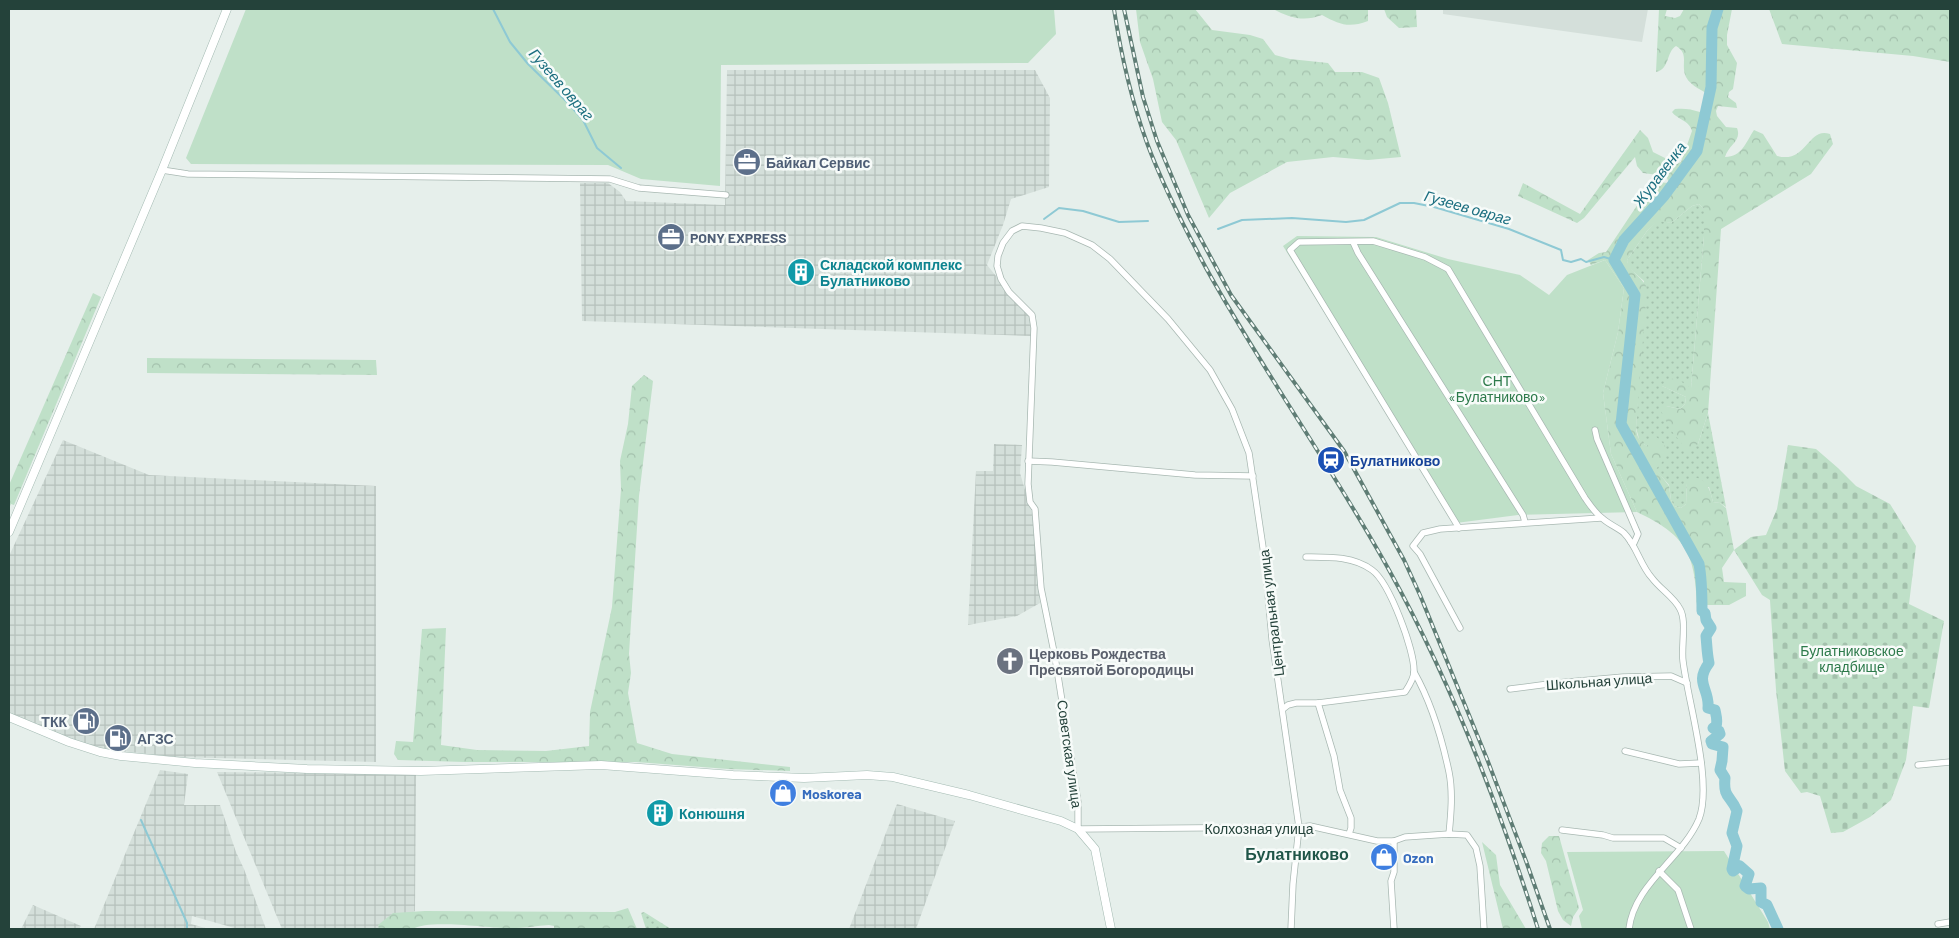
<svg xmlns="http://www.w3.org/2000/svg" width="1959" height="938" font-family="Barlow,sans-serif">
	<style>
		.built { fill: #d4dfda }
		.industrial { fill: url(#industrial-grid) }
		.grass { fill: url(#grass-dots) }
		.forest { fill: url(#forest-crowns) }
		.cemetery { fill: url(#cemetery-stones) }
		.green { fill: #bfe0c8 }
		.lines { fill: none; stroke-linecap: round; stroke-linejoin: round }
		.stream { stroke: #8ec9d4; stroke-width: 2 }
		.river { stroke: #8ec9d4; stroke-width: 11 }
		.street-casing { stroke: #a8b8b2; stroke-width: 7 }
		.secondary-casing { stroke: #a4bbb3; stroke-width: 9 }
		.street { stroke: #fff; stroke-width: 5.5 }
		.secondary { stroke: #fff; stroke-width: 8 }
		.rail-casing { stroke: #5f7d75; stroke-width: 4 }
		.rail { stroke: #f7fbf9; stroke-width: 2; stroke-dasharray: 5.5; stroke-linecap: butt }
		.labels { text-anchor: middle; dominant-baseline: central; stroke-width: 5; stroke-linejoin: round; paint-order: stroke }
		.service-label { font-size: 14px; font-weight: bold; fill: #4e5e75; stroke: #f7fbf9; text-anchor: start }
		.culture-label { font-size: 14px; font-weight: bold; fill: #0d838f; stroke: #f7fbf9; text-anchor: start }
		.park-label { font-size: 14px; fill: #2d7a4b; stroke: #f7fbf9 }
		.transit-label { font-size: 14px; font-weight: bold; fill: #164399; stroke: #f7fbf9; text-anchor: start }
		.street-label { font-size: 14px; fill: #24423a; stroke: #f7fbf9 }
		.worship-label { font-size: 14px; font-weight: bold; fill: #5b616d; stroke: #f7fbf9; text-anchor: start }
		.shop-label { font-size: 14px; font-weight: bold; fill: #366cbe; stroke: #f7fbf9; text-anchor: start }
		.water-label { font-size: 15px; font-style: italic; fill: #1c6f80; stroke: #f7fbf9 }
		.quarter-label { font-size: 16px; font-weight: bold; fill: #1f5548; stroke: #f7fbf9 }
	</style>
	<defs>
		<pattern id="industrial-grid" width="8" height="8" patternUnits="userSpaceOnUse" patternTransform="scale(1.25)"><rect width="8" height="8" fill="#d4dfda"/><path d="M0 4h8M4 0v8" fill="none" stroke="#b6c1bc"/></pattern>
		<pattern id="grass-dots" width="8" height="8" patternUnits="userSpaceOnUse" patternTransform="scale(1.25)"><rect width="8" height="8" fill="#bfe0c8"/><path d="M2 2h.1M6 6h.1" fill="none" stroke="#a4c1ad" stroke-width="1.8" stroke-linecap="round"/></pattern>
		<pattern id="forest-crowns" width="20" height="18" patternUnits="userSpaceOnUse" patternTransform="scale(1.25)"><rect width="20" height="18" fill="#bfe0c8"/><path d="M2 6a3 3 0 1 1 6 0M12 15a3 3 0 1 1 6 0" fill="none" stroke="#a4c1ad"/></pattern>
		<pattern id="cemetery-stones" width="16" height="16" patternUnits="userSpaceOnUse" patternTransform="scale(1.25)"><rect width="16" height="16" fill="#bfe0c8"/><path d="M2 7V4a2 2 0 0 1 4 0v3zM10 15v-3a2 2 0 0 1 4 0v3z" fill="#a4c1ad"/></pattern>
	</defs>
	<rect width="100%" height="100%" fill="#e6efeb"/>
	<path class="built" d="M1443,9H1648L1642,42L1443,14Z"/>
	<g class="industrial">
		<path d="M727,70H1035L1050,98L1049,187L1011,199L1003,225L987,265L1032,320V336L582,321L580,183H608L620,192L626,201L725,205Z"/>
		<path d="M63,440L149,475L376,486V762L175,757L94,748L9,713V556Z"/>
		<path d="M994,444L1022,445L1020,473L1033,517L1040,603L1017,616L968,625L976,471H993Z"/>
		<path d="M160,770L188,774L184,805H220L236,852L244,869L266,929H238L192,916L191,924L209,929H94Z"/>
		<path d="M217,772L416,774L415,911L391,929H282Z"/>
		<path d="M897,804L955,821L916,929H849Z"/>
		<path d="M33,905L81,926L79,929H21Z"/>
	</g>
	<g class="grass">
		<path d="M1699,204L1704,209V236L1691,388L1662,386L1686,397L1685,404L1680,409L1666,406L1698,444L1708,413L1726,507L1720,503L1713,502L1709,487L1687,483L1686,504L1681,508L1674,506L1671,500L1669,485L1655,469L1647,446L1640,442L1636,428L1644,281L1628,267L1627,260L1647,231L1658,220L1671,223L1692,206Z"/>
		<path d="M644,912L671,929H646L641,913Z"/>
	</g>
	<g class="forest">
		<path d="M1136,9H1195L1212,30L1250,35L1263,39L1275,55L1290,59L1328,63L1335,72H1362L1379,78L1388,103L1401,157L1368,160L1333,157L1287,162L1230,193L1209,218L1176,140L1162,122L1153,79L1140,42Z"/>
		<path d="M1273,9H1368V21C1349,28 1340,25 1322,15C1304,22 1290,18 1273,9Z"/>
		<path d="M1384,9H1416L1417,27L1399,28L1387,17Z"/>
		<path d="M1659,9H1667L1665,16L1675,18L1680,16L1684,9H1732L1727,35V45L1737,63L1733,89L1729,92L1728,97L1736,103L1737,108L1718,106L1716,111L1717,116L1726,127L1737,128C1742,141 1729,144 1725,157C1742,157 1746,142 1754,130L1763,134L1777,156C1807,164 1808,126 1830,134L1833,144L1811,174L1721,229L1708,413L1698,444L1687,450L1670,429L1661,411L1666,406L1680,409L1685,404L1686,397L1662,386C1671,372 1680,381 1691,388L1704,236V209L1699,204L1692,206L1671,223L1658,221L1647,231L1627,260C1629,272 1642,276 1647,288L1636,428C1637,437 1639,441 1647,446L1655,436C1671,449 1670,454 1656,469L1669,486L1671,500L1674,506L1681,508L1686,504L1687,483L1691,477C1707,478 1710,489 1713,502L1720,503L1726,508L1734,550L1722,568L1724,582L1746,583V596L1729,605H1697C1695,552 1685,535 1637,512L1611,454L1603,393L1618,332L1624,288L1605,260L1591,265L1588,260L1599,253L1606,252L1640,201L1642,196L1652,195V185L1654,182L1669,183L1667,178L1658,175L1643,173L1637,166L1635,157L1584,218L1577,223L1518,196L1523,183L1580,214L1640,130L1648,138L1653,152L1677,164L1681,162L1692,131C1689,120 1678,120 1672,112L1675,109C1684,108 1691,109 1700,112L1707,106L1711,97C1704,90 1691,87 1686,77C1680,65 1690,54 1676,46C1666,52 1670,69 1656,72Z"/>
		<path d="M1769,9H1950V62L1913,56L1782,44Z"/>
		<path d="M93,293L101,297L14,505L11,504L9,508V485Z"/>
		<path d="M147,358L376,360L377,375L147,373Z"/>
		<path d="M644,375L653,381L639,496L629,654L631,673L628,693L637,743L672,754L790,767V771L728,769L636,762H465L398,760L394,754L396,741L413,742L422,629L446,628L441,745L477,750L546,751L589,746L590,712L612,607L621,489L620,461L628,424L632,386Z"/>
		<path d="M1549,836H1559L1579,908L1573,917L1571,926L1563,920L1558,911L1546,861L1541,853L1542,843Z"/>
		<path d="M1482,842L1496,855L1500,885L1526,929H1503Z"/>
		<path d="M628,908L637,929H554V926L549,925C535,926 520,929 506,928C485,928 429,919 413,929H379L378,925L393,913L425,911L615,912Z"/>
	</g>
	<path class="cemetery" d="M1788,445L1816,449L1838,468L1856,486L1890,504L1916,546L1909,604L1944,621L1929,708L1913,706L1906,760L1891,800L1870,817L1843,832L1831,833L1820,796L1807,792L1801,793L1785,771L1776,690L1770,600L1762,595L1734,550L1751,537L1766,535L1777,509Z"/>
	<g class="green">
		<path d="M246,9H1054L1056,34L1028,63L721,65L720,186L641,179L608,165L191,164L186,158Z"/>
		<path d="M1297,236L1376,237L1448,259L1520,275L1549,295L1567,275L1605,260L1624,288L1618,332L1603,393L1611,454L1637,512L1518,515L1456,523L1454,521L1283,246Z"/>
		<path d="M1724,851L1768,922L1770,929H1582L1579,916L1583,910L1567,852Z"/>
	</g>
	<g class="lines">
		<g class="stream">
			<path d="M493,9L510,42L528,64L567,102L583,120L597,148L621,168"/>
			<path d="M1044,219L1059,208L1083,211L1119,222L1148,221"/>
			<path d="M1218,229L1242,220L1292,218L1346,222L1364,220L1400,203H1414L1434,207L1509,229L1561,250L1563,260L1571,262L1581,259L1586,262L1604,257L1614,260"/>
			<path d="M141,820L187,923V929"/>
		</g>
		<path class="river" d="M1718,9L1712,28L1711,87L1697,151L1664,196L1624,240L1614,260L1635,295L1621,424L1699,564C1702,580 1702,595 1702,611L1705,613L1706,620L1711,628L1706,636C1707,646 1707,654 1709,663C1694,683 1710,689 1708,708L1715,710C1716,715 1718,721 1716,726L1713,728L1719,731L1720,734L1711,741L1712,744L1723,747L1722,761L1720,770L1725,778C1723,799 1731,795 1737,811L1732,833L1737,846L1732,869L1733,871L1740,866L1749,874L1745,886L1749,889L1761,888V902L1767,905L1778,929"/>
		<g class="street-casing">
			<g id="street">
				<path d="M162,170L188,174L610,179L639,188L726,195"/>
				<path d="M1353,242L1358,253L1523,515L1525,522"/>
				<path d="M1595,430L1597,439L1638,534L1634,543L1631,542"/>
				<path d="M1028,461L1052,462L1195,475L1253,476"/>
				<path d="M1459,528L1290,250L1299,242L1373,241L1425,257L1448,269L1585,498C1590,505 1595,513 1602,518C1608,524 1617,527 1624,533C1637,546 1640,565 1652,578C1660,589 1674,597 1680,609C1687,621 1681,647 1683,661C1688,702 1713,782 1699,819C1682,859 1634,884 1629,929"/>
				<path d="M1460,628L1420,554L1413,546L1423,533L1440,529L1601,518"/>
				<path d="M1414,672C1430,700 1442,739 1449,772C1453,792 1451,814 1449,834"/>
				<path d="M1510,689L1556,683L1623,677L1671,676L1687,683"/>
				<path d="M1318,703L1334,756L1340,790L1351,818V828L1349,834"/>
				<path d="M1283,709L1288,705L1296,703H1318L1405,692C1409,686 1414,679 1414,671C1414,650 1390,583 1372,570C1353,556 1328,557 1306,557"/>
				<path d="M1625,751L1679,764L1701,763"/>
				<path d="M1918,765L1950,762"/>
				<path d="M1562,830L1603,835L1613,838H1664L1681,848"/>
				<path d="M1659,871L1678,890L1691,929"/>
				<path d="M1938,924L1950,922"/>
				<path d="M1291,929L1293,884L1299,827L1272,639L1265,561L1249,453L1232,409L1210,370L1168,319L1110,259L1092,245L1065,233L1041,228L1022,226L1012,231L1003,243L998,256L997,266L1001,279L1009,292L1032,315L1034,328L1028,484L1030,502L1035,509L1041,588L1055,657L1078,802V829L1299,827L1310,826L1377,841H1394L1405,837L1449,834L1467,835L1476,848L1480,866L1484,929"/>
				<path d="M1394,929L1391,881L1394,872V841"/>
			</g>
		</g>
		<g class="secondary-casing">
			<g id="secondary">
				<path d="M9,532L162,170L227,9"/>
				<path d="M9,717L69,742L100,752L121,756L195,763L307,769L421,771L601,765L733,775L804,778L867,775L893,777L969,795L1061,821L1078,829L1095,849L1111,929"/>
			</g>
		</g>
		<use href="#street" class="street"/>
		<use href="#secondary" class="secondary"/>
		<g class="rail-casing">
			<g id="rail">
				<path d="M1114,9C1121,55 1131,99 1147,143C1163,186 1184,227 1206,268C1263,371 1332,467 1389,570C1452,683 1499,806 1538,929"/>
				<path d="M1124,9L1143,97L1157,141L1188,215L1231,295L1344,451L1404,560L1420,595L1487,759L1526,861L1550,929"/>
			</g>
		</g>
		<use href="#rail" class="rail"/>
	</g>
	<defs>
		<g id="office-disc" transform="scale(1.4375)"><circle r="9.5" fill="#5c6f8a" stroke="#f7fbf9"/><path d="M-6-3h4V-5.5h4V-3h4V5H-6ZM-1-4.5V-3h2v-1.5ZM-6 0V1H6V0Z" fill="#fff"/></g>
		<g id="building-disc" transform="scale(1.4375)"><circle r="9.5" fill="#0f9aa8" stroke="#f7fbf9"/><path d="M-4-6H4V6H1V3H-1V6H-4ZM-2.5-4.3h1.7v1.8h-1.7ZM.8-4.3h1.7v1.8H.8ZM-2.5-1h1.7V.8h-1.7ZM.8-1h1.7V.8H.8Z" fill="#fff"/></g>
		<g id="station-disc" transform="scale(1.4375)"><circle r="9.5" fill="#1a4fb4" stroke="#f7fbf9"/><path d="M-3-6H3Q5-6 5-4V2Q5 4 3 4L4.5 6H3L1.5 4h-3L-3 6H-4.5L-3 4Q-5 4-5 2V-4Q-5-6-3-6ZM-3.5-4v3h7v-3ZM-3.5 1v1.5H-2V1ZM2 1v1.5H3.5V1Z" fill="#fff"/></g>
		<g id="church-disc" transform="scale(1.4375)"><circle r="9.5" fill="#6b7280" stroke="#f7fbf9"/><path d="M-1.2-6h2.4v3.5h3.3v2.4h-3.3V6h-2.4V-.1h-3.3v-2.4h3.3Z" fill="#fff"/></g>
		<g id="fuel-disc" transform="scale(1.4375)"><circle r="9.5" fill="#5c6f8a" stroke="#f7fbf9"/><path d="M-5.5-6h7V0h2V4h1.3V-2.5L3-4.5l.8-.8L6-3V5H2.5V1h-1V6h-7ZM-4.2-4.7v3.2H.2V-4.7Z" fill="#fff"/></g>
		<g id="shop-disc" transform="scale(1.4375)"><circle r="9.5" fill="#3f7fe0" stroke="#f7fbf9"/><path d="M-5-2.5h2.3a2.7 3.5 0 0 1 5.4 0H5L5.5 6h-11ZM-1.5-2.5h3a1.5 2.3 0 0 0-3 0Z" fill="#fff"/></g>
	</defs>
	<g fill-rule="evenodd">
		<use href="#office-disc" x="747" y="162"/>
		<use href="#office-disc" x="671" y="237"/>
		<use href="#building-disc" x="801" y="272"/>
		<use href="#station-disc" x="1331" y="460"/>
		<use href="#church-disc" x="1010" y="661"/>
		<use href="#fuel-disc" x="86" y="721"/>
		<use href="#fuel-disc" x="118" y="738"/>
		<use href="#shop-disc" x="783" y="793"/>
		<use href="#building-disc" x="660" y="813"/>
		<use href="#shop-disc" x="1384" y="857"/>
	</g>
	<g class="labels">
		<g class="service-label">
			<text x="766" y="162">Байкал Сервис</text>
			<text x="690" y="237">PONY EXPRESS</text>
			<text x="67" y="721" text-anchor="end">ТКК</text>
			<text x="137" y="738">АГЗС</text>
		</g>
		<g class="culture-label">
			<text x="820" y="264">Складской комплекс<tspan x="820" dy="16">Булатниково</tspan></text>
			<text x="679" y="813">Конюшня</text>
		</g>
		<g class="park-label">
			<text x="1497" y="380">СНТ<tspan x="1497" dy="16">«Булатниково»</tspan></text>
			<text x="1852" y="650">Булатниковское<tspan x="1852" dy="16">кладбище</tspan></text>
		</g>
		<g class="transit-label">
			<text x="1350" y="460">Булатниково</text>
		</g>
		<g class="street-label">
			<text transform="translate(1271 613) rotate(-97)">Центральная улица</text>
			<text transform="translate(1599 681) rotate(-4)">Школьная улица</text>
			<text transform="translate(1070 754) rotate(82)">Советская улица</text>
			<text x="1259" y="828">Колхозная улица</text>
		</g>
		<g class="worship-label">
			<text x="1029" y="653">Церковь Рождества<tspan x="1029" dy="16">Пресвятой Богородицы</tspan></text>
		</g>
		<g class="shop-label">
			<text x="802" y="793">Moskorea</text>
			<text x="1403" y="857">Ozon</text>
		</g>
		<g class="water-label">
			<text transform="translate(562 84) rotate(49)">Гузеев овраг</text>
			<text transform="translate(1659 174) rotate(-53)">Журавенка</text>
			<text transform="translate(1468 207) rotate(16)">Гузеев овраг</text>
		</g>
		<g class="quarter-label">
			<text x="1297" y="853">Булатниково</text>
		</g>
	</g>
	<rect width="1959" height="938" fill="none" stroke="#24423a" stroke-width="20"/>
</svg>
